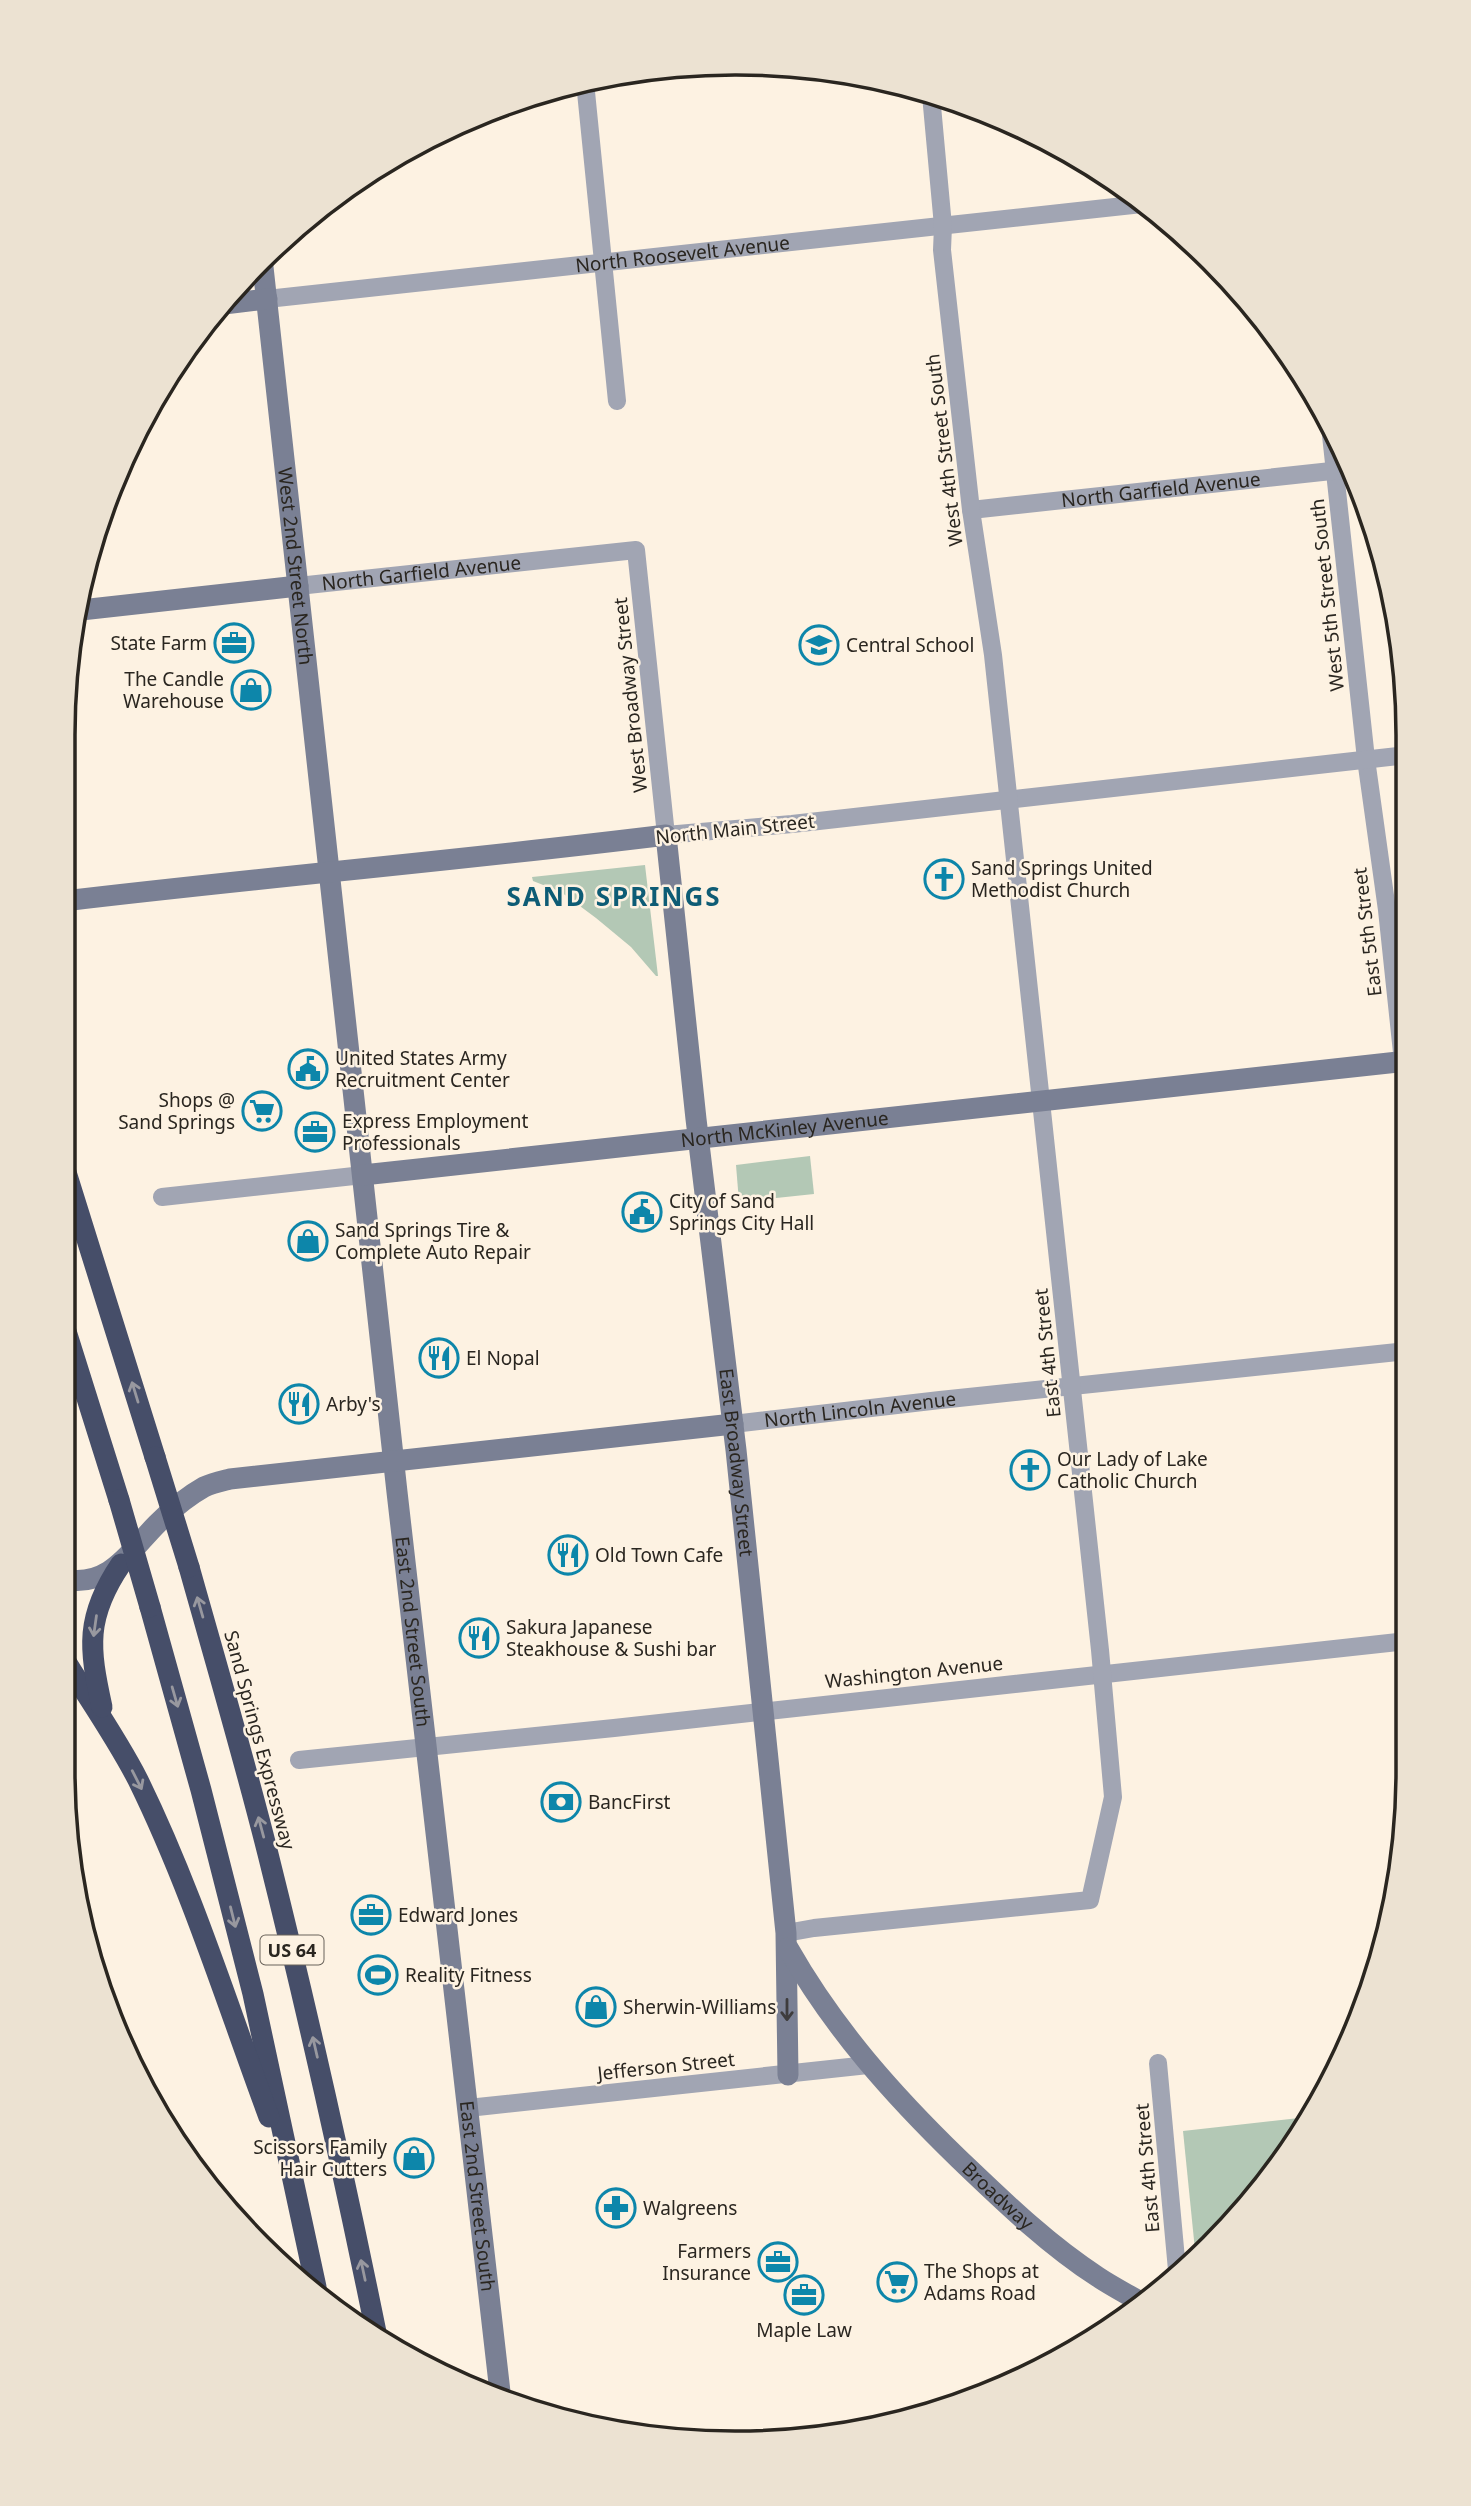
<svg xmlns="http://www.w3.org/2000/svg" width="1471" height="2506" font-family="'Noto Sans',sans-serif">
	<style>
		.green { fill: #b3c8b5 }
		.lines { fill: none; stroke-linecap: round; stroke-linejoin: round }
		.street { stroke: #a1a5b3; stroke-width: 18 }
		.secondary { stroke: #7a8094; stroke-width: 21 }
		.highway { stroke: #464e69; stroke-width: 21 }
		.highway-bridge { stroke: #464e69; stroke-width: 21 }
		.oneway { stroke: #98989f }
		.oneway2 { stroke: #3e3c3d }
		.labels { text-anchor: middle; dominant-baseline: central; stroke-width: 5; stroke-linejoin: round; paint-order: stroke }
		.shield { fill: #fdf2e2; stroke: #69635a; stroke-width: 2 }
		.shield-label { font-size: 18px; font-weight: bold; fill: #2a2620 }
		.street-label { font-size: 19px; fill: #2a2620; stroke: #fdf2e2 }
		.poi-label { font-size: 19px; fill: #2a2620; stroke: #fdf2e2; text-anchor: start }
		.district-label { font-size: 26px; font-weight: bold; letter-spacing: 2px; fill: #0e5c75; stroke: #fdf2e2 }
		.rim { fill: none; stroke: #2a2620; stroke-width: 3.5 }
	</style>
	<rect width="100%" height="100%" fill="#fdf2e2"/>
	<g class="green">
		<path d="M645,865L658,976H656L631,947L596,918L561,892L533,881L532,877Z"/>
		<path d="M810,1156L814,1194L739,1202L736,1165Z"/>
		<path d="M1308,2117L1295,2144L1195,2250L1183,2131Z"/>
	</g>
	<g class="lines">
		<g class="street">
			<path d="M585,82L617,401"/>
			<path id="s1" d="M267,299L1142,204"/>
			<path d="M1330,426L1366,759L1387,910L1407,1100"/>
			<path id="s2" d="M971,510L1350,469"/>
			<path id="s3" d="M298,586L636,550L666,835L792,824L1407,755"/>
			<path d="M162,1197L363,1175"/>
			<path id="s4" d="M733,1424L940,1400L1407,1351"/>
			<path d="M299,1760L614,1728L1407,1641"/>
			<path d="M786,1933L814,1928L1090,1900L1113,1797L1100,1650L993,655L971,510L942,250L943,226L931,95"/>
			<path d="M1158,2063L1177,2270"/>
			<path d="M468,2108L868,2065"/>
		</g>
		<g class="secondary">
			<path id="s5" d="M262,258L397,1492L500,2392"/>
			<path d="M224,304L267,299"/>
			<path d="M81,610L298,586"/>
			<path id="s6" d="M64,901C265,877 466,860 666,835L696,1119L736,1450L786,1933L788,2075"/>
			<path id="s7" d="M363,1175L1407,1061"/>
			<path d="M63,1579C109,1589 130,1551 157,1524C170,1511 188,1496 204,1487C212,1483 222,1481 230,1479L733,1424"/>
			<path id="s8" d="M788,1948C834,2029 893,2095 959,2159C1003,2201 1047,2244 1098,2277C1113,2287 1129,2295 1144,2304"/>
		</g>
		<g class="highway">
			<path d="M64,1166L155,1457"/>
			<path d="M64,1325L119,1500"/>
			<path d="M189,1567C216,1663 244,1758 268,1854C308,2014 344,2175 377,2337"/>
			<path d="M150,1607L201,1790L253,1994L316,2287"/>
			<path d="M63,1657C88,1698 116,1737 138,1780C191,1888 227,2004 269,2117"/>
			<path d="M102,1707C89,1648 85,1617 121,1564"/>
		</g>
		<g class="highway-bridge">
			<path d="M155,1457L189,1567"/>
			<path d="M119,1500L150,1607"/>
		</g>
	</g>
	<defs><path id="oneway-shaft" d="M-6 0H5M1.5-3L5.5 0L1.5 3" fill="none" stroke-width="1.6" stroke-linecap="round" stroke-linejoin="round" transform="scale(1.75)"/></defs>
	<g class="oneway">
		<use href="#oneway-shaft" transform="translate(135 1392) rotate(-107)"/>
		<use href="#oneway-shaft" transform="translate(200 1607) rotate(-106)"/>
		<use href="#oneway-shaft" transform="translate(95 1626) rotate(98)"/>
		<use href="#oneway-shaft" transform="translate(175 1697) rotate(74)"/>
		<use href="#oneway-shaft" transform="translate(137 1780) rotate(63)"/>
		<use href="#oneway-shaft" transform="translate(261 1827) rotate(-105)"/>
		<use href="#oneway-shaft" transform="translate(233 1917) rotate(76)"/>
		<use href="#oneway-shaft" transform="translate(315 2047) rotate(-103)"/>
		<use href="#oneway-shaft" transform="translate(363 2270) rotate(-102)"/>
	</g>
	<use class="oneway2" href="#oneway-shaft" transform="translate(787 2010) rotate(90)"/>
	<defs>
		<g id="office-ring" transform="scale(2.0125)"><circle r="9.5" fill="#fdf2e2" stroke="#0d86aa" stroke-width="1.5"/><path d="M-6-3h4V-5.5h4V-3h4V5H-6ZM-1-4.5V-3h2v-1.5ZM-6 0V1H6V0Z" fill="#0d86aa"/></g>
		<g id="school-ring" transform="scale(2.0125)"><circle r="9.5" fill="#fdf2e2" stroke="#0d86aa" stroke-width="1.5"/><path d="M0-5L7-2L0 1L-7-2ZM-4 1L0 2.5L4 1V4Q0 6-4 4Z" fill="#0d86aa"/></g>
		<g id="shop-ring" transform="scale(2.0125)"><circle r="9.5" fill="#fdf2e2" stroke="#0d86aa" stroke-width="1.5"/><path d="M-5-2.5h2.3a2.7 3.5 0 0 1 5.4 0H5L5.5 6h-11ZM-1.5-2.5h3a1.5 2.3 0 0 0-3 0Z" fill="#0d86aa"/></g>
		<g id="church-ring" transform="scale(2.0125)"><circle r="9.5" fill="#fdf2e2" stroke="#0d86aa" stroke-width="1.5"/><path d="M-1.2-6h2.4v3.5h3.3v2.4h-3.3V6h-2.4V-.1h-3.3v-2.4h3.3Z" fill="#0d86aa"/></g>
		<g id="civic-ring" transform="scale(2.0125)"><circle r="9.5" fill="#fdf2e2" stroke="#0d86aa" stroke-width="1.5"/><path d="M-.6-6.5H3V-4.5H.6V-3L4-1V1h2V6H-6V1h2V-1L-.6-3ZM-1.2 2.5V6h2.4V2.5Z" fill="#0d86aa"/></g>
		<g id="supermarket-ring" transform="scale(2.0125)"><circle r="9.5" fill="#fdf2e2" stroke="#0d86aa" stroke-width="1.5"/><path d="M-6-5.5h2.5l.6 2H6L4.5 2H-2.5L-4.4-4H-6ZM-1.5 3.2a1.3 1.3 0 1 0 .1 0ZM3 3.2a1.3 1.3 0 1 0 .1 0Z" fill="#0d86aa"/></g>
		<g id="restaurant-ring" transform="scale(2.0125)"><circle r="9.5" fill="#fdf2e2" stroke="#0d86aa" stroke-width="1.5"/><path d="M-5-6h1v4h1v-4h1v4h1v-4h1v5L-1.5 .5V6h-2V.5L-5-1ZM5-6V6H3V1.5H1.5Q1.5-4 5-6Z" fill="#0d86aa"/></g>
		<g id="bank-ring" transform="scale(2.0125)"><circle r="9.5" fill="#fdf2e2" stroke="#0d86aa" stroke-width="1.5"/><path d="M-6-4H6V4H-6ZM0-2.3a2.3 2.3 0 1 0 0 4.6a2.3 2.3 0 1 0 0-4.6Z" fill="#0d86aa"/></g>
		<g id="stadium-ring" transform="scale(2.0125)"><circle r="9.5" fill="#fdf2e2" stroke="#0d86aa" stroke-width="1.5"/><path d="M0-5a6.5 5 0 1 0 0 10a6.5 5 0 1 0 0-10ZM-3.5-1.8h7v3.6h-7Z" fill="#0d86aa"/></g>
		<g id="pharmacy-ring" transform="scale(2.0125)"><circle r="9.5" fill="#fdf2e2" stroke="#0d86aa" stroke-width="1.5"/><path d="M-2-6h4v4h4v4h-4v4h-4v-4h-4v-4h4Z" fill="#0d86aa"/></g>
	</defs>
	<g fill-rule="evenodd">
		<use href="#office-ring" x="234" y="643"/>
		<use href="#school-ring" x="819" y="645"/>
		<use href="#shop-ring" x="251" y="690"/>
		<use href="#church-ring" x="944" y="879"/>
		<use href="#civic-ring" x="308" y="1069"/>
		<use href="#supermarket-ring" x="262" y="1111"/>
		<use href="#office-ring" x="315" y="1132"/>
		<use href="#civic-ring" x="642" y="1212"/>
		<use href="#shop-ring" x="308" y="1241"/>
		<use href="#restaurant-ring" x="439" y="1358"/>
		<use href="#restaurant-ring" x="299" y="1404"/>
		<use href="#church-ring" x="1030" y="1470"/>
		<use href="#restaurant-ring" x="568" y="1555"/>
		<use href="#restaurant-ring" x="479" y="1638"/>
		<use href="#bank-ring" x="561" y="1802"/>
		<use href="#office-ring" x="371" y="1915"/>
		<use href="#stadium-ring" x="378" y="1975"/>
		<use href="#shop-ring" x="596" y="2007"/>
		<use href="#shop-ring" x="414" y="2158"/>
		<use href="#pharmacy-ring" x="616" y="2208"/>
		<use href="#office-ring" x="778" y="2262"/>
		<use href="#supermarket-ring" x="897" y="2282"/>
		<use href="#office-ring" x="804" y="2295"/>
	</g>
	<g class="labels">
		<rect class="shield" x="260.5" y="1935.5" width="63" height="29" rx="5"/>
		<g class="shield-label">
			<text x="292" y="1950">US 64</text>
		</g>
		<g class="street-label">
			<text stroke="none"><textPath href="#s1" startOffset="418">North Roosevelt Avenue</textPath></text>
			<text transform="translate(944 450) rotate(-97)">West 4th Street South</text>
			<text stroke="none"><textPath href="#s2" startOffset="191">North Garfield Avenue</textPath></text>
			<text stroke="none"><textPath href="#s5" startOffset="310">West 2nd Street North</textPath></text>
			<text stroke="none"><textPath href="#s3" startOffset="124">North Garfield Avenue</textPath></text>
			<text transform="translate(1327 595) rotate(-96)">West 5th Street South</text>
			<text transform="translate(630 695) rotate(-96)">West Broadway Street</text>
			<text transform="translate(735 829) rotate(-6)">North Main Street</text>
			<text transform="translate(1367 932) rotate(-97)">East 5th Street</text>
			<text stroke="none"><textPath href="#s7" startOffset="424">North McKinley Avenue</textPath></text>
			<text transform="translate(1047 1353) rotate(-96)">East 4th Street</text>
			<text stroke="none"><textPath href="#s4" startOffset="128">North Lincoln Avenue</textPath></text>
			<text stroke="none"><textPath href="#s6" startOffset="1237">East Broadway Street</textPath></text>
			<text stroke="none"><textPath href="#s5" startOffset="1382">East 2nd Street South</textPath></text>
			<text transform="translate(914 1672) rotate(-6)">Washington Avenue</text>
			<text transform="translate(260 1740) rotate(75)">Sand Springs Expressway</text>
			<text transform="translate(666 2066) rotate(-6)">Jefferson Street</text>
			<text transform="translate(1147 2168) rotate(-95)">East 4th Street</text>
			<text stroke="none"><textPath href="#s8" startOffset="326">Broadway</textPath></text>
			<text stroke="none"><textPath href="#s5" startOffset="1950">East 2nd Street South</textPath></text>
		</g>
		<g class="poi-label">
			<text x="207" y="643" text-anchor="end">State Farm</text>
			<text x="846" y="645">Central School</text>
			<text x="224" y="679" text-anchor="end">The Candle<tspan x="224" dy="22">Warehouse</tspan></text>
			<text x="971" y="868">Sand Springs United<tspan x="971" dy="22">Methodist Church</tspan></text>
			<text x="335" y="1058">United States Army<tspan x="335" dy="22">Recruitment Center</tspan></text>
			<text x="235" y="1100" text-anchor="end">Shops @<tspan x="235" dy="22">Sand Springs</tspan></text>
			<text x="342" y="1121">Express Employment<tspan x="342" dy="22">Professionals</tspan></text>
			<text x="669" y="1201">City of Sand<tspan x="669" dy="22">Springs City Hall</tspan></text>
			<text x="335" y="1230">Sand Springs Tire &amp;<tspan x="335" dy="22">Complete Auto Repair</tspan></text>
			<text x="466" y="1358">El Nopal</text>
			<text x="326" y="1404">Arby's</text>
			<text x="1057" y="1459">Our Lady of Lake<tspan x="1057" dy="22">Catholic Church</tspan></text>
			<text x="595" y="1555">Old Town Cafe</text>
			<text x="506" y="1627">Sakura Japanese<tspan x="506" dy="22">Steakhouse &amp; Sushi bar</tspan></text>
			<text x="588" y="1802">BancFirst</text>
			<text x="398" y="1915">Edward Jones</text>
			<text x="405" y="1975">Reality Fitness</text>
			<text x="623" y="2007">Sherwin-Williams</text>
			<text x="387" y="2147" text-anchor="end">Scissors Family<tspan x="387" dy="22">Hair Cutters</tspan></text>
			<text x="643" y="2208">Walgreens</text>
			<text x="751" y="2251" text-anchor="end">Farmers<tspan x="751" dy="22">Insurance</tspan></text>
			<text x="924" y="2271">The Shops at<tspan x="924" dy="22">Adams Road</tspan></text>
			<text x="804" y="2330" text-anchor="middle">Maple Law</text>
		</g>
		<g class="district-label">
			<text x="614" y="896">SAND SPRINGS</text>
		</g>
	</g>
	<path d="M0 0H1471V2506H0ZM735 75H736A660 660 0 0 1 1396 735V1771A660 660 0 0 1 736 2431H735A660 660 0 0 1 75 1771V735A660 660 0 0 1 735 75Z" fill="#ece2d2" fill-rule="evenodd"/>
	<path class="rim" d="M735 75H736A660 660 0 0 1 1396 735V1771A660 660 0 0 1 736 2431H735A660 660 0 0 1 75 1771V735A660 660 0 0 1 735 75Z"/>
</svg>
